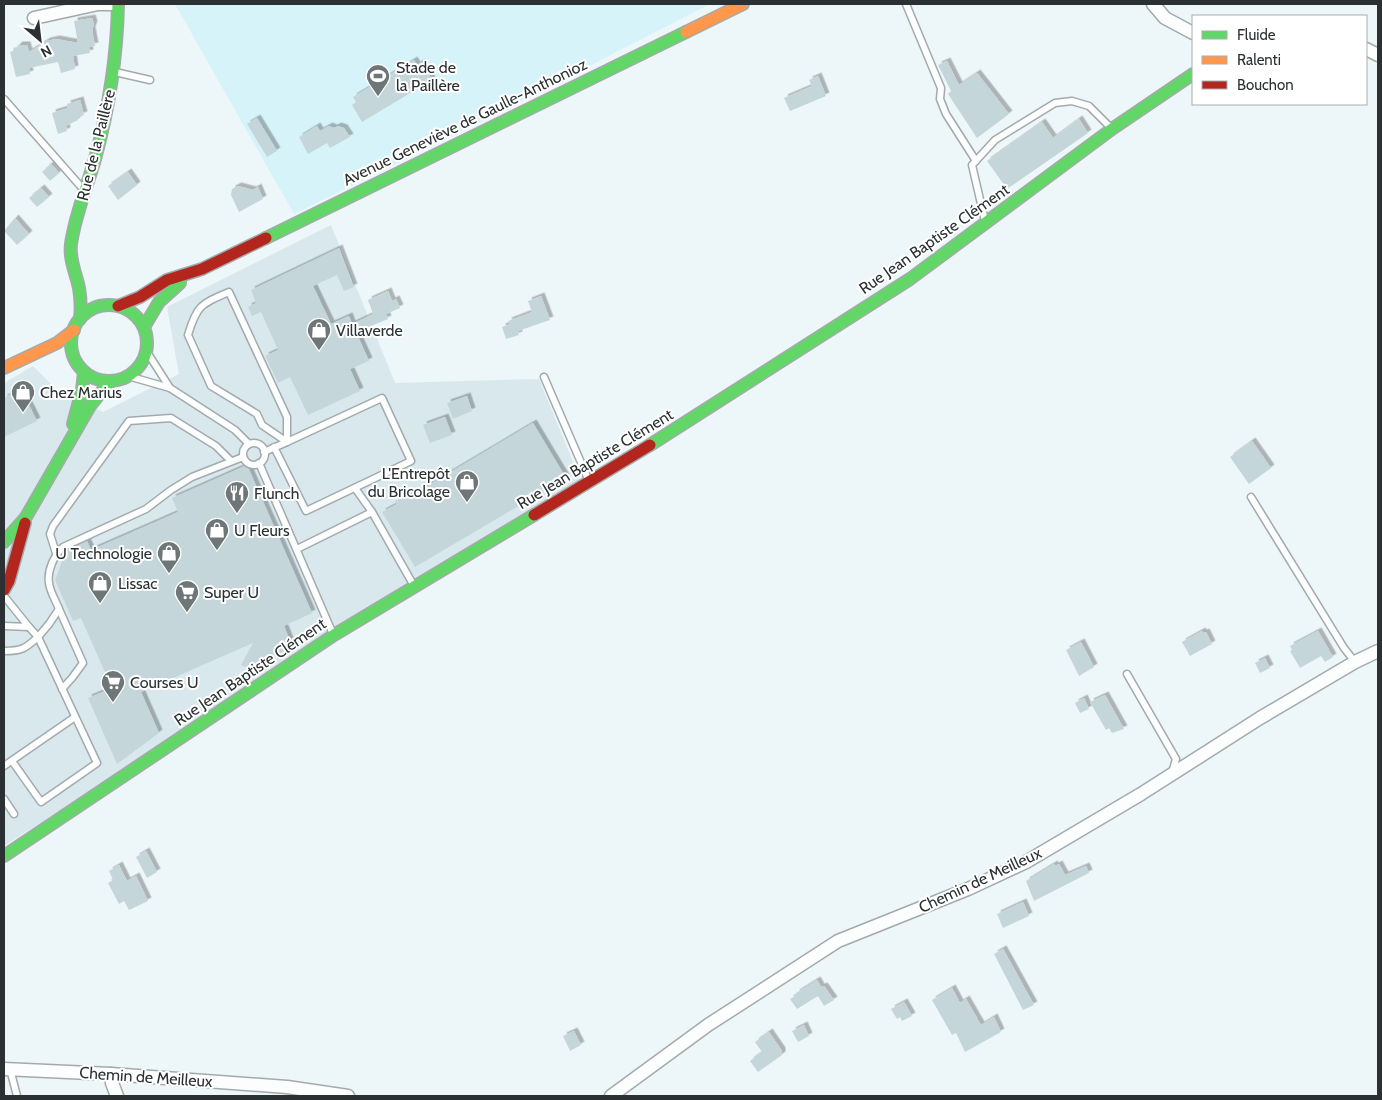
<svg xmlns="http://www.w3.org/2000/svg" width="1382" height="1100" font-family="Cabin,sans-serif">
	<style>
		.built { fill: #d8e8ed }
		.green { fill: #d6f3fa }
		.building { fill: #c5d6da; filter: url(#shadow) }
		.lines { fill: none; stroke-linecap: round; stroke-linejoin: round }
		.lane-casing { stroke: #a4aaac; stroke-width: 9 }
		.street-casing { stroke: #a4aaac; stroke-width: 15 }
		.fast-casing { stroke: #a4aaac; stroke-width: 14 }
		.slow-casing { stroke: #a4aaac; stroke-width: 14 }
		.jam-casing { stroke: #a4aaac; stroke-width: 14 }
		.lane { stroke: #fcfefe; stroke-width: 6 }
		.street { stroke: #fcfefe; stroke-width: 12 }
		.fast { stroke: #63d668; stroke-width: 11 }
		.slow { stroke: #ff974d; stroke-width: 11 }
		.jam { stroke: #b3261e; stroke-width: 11 }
		.labels { text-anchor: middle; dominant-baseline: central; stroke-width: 4; stroke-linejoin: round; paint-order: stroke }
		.poi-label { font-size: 16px; fill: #2b3132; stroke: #fff; text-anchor: start }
		.street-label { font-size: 16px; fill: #2b3132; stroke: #fff }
	</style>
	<defs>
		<filter id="shadow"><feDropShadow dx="3.5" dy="-3.5" stdDeviation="0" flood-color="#0004"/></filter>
	</defs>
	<rect width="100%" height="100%" fill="#edf6f8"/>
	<path class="built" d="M331,225L395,383L539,379L580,479L4,846V383L33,366L59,392L103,412L179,374L167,307Z"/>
	<path class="green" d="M175,4H710L456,134L294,214Z"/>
	<g class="building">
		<path d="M92,18L94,24L92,30L95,46L89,47L90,53L73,56L75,69L61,73L58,62L29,68L30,74L16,77L10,52L13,51L19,45H27L29,52L47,41L56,39L78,43L74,21Z"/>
		<path d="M414,60L417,65L422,62L432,80L362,122L352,105L356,102L353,97Z"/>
		<path d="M947,61L959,85L977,73L1009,114L977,138L948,94L951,91L938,65Z"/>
		<path d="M818,76L826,96L790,111L784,98L812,86L809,80Z"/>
		<path d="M80,100L84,115L78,117V120L66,126L67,131L58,134L52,113L68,108L67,104Z"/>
		<path d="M257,118L277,151L267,157L247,124Z"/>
		<path d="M1079,119L1088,133L1007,189L987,161L1042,122L1053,138Z"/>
		<path d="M317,126L320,131L329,126L334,128L338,126L344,128L350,137L330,148L327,143L308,154L299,137Z"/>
		<path d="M51,164L59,173L50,181L42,172Z"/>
		<path d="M128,172L137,185L118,200L108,186Z"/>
		<path d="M238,186L253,190L258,187L263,199L239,212L231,195L232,189Z"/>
		<path d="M41,188L49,197L37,207L29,198Z"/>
		<path d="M15,218L29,234L17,245L4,231Z"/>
		<path d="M339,248L354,287L344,291L337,275L313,286L331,324L349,316L352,324L373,314L368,300L388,291L392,301L396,299L400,308L386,314L388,319L356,332L369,361L350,369L360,391L308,415L290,377L278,383L265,356L278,350L261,312L252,316L248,307L256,303L251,290Z"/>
		<path d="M541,296L550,320L518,331L519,335L506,339L502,327L510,324L508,321L532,312L528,301Z"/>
		<path d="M21,389L37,421L4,437V398Z"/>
		<path d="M467,396L472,411L453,419L447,403Z"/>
		<path d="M445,417L452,435L430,443L423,425Z"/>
		<path d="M533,423L566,478L415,567L382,512L397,504L395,501L409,494L410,496Z"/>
		<path d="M1252,441L1271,468L1249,484L1230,457Z"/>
		<path d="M247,465L312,613L284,626L292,646L253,671L241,665L253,643L141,692L159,733L117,764L88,698L112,688L81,618L73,621L55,580L66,551L87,541L91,550L178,512L172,498Z"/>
		<path d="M1202,631L1203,633L1206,632L1212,644L1190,656L1182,642Z"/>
		<path d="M1318,631L1333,657L1325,662L1321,656L1300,668L1290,651L1292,650L1290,646Z"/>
		<path d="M1081,642L1094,667L1079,676L1066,650Z"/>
		<path d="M1265,658L1270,668L1260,673L1255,663Z"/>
		<path d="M1105,695L1124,729L1112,733L1109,728L1106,730L1090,702Z"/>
		<path d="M1084,698L1089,709L1080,713L1075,703Z"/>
		<path d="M146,851L157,872L147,878L136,857Z"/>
		<path d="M1054,864L1055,866L1059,864L1065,875L1086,866L1089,873L1034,901L1026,881Z"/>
		<path d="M119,865L127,881L136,876L148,901L129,910L124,901L119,904L108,883L113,880L109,871Z"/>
		<path d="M1023,902L1029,916L1003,928L997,914Z"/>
		<path d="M1003,949L1034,1005L1023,1010L994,954Z"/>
		<path d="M817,980L821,987L824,986L834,1000L824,1006L818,996L797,1009L790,999L797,995L796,993Z"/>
		<path d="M952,988L960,1003L966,999L981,1025L994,1017L1001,1032L965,1052L956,1033L952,1035L932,1000Z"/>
		<path d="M904,1002L912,1016L902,1021L900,1017L897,1019L891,1009Z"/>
		<path d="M804,1025L809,1036L798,1042L792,1031Z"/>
		<path d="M574,1031L581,1045L570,1051L563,1036Z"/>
		<path d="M769,1032L782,1051V1055L758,1072L750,1061L762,1052L755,1042Z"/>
	</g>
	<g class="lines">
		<g class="lane-casing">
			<g id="lane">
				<path d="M906,4L941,88L940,99L946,114L976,161"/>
				<path d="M115,72L150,80"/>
				<path d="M4,99L83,189"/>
				<path d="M985,221L972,165L995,140L1055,103L1072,101L1089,106L1111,128"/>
				<path d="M229,292L287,417V442L262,425L257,414L211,386L188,335C197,305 201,304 229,292Z"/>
				<path d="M147,352L170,388"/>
				<path d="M128,376L170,388L235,430L249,444"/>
				<path d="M544,377L589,481"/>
				<circle cx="254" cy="454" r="11"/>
				<path d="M264,452L287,442L382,398L411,461L306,511L274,447"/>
				<path d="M259,463L333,634"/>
				<path d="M355,488L372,512"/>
				<path d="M1251,497L1344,648L1355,662"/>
				<path d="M297,549L372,512L414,586"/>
				<path d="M56,553L50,534L53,526L129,421L171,418L216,446L231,461"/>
				<path d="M4,596L29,627L4,626"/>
				<path d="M59,609L83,663L72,678L62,689"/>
				<path d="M29,627L38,637L49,624L59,609C56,601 50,592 49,583C47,570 54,556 63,547L146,509L171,490L192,477L243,457"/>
				<path d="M4,651C21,651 25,649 38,637L97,763L41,802L12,761"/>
				<path d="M1127,674L1176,759L1172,773"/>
				<path d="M4,766L75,717"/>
				<path d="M4,799L14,814"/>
				<path d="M10,1069L17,1096"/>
			</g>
		</g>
		<g class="street-casing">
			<g id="street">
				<path d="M1153,4L1165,18L1193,33"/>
				<path d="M34,18L98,4H113"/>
				<path d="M1366,49L1378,55"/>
				<path d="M4,1069L111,1074L287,1087L348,1096"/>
				<path d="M111,1074L112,1083L117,1096"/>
				<path d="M611,1096L708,1025L838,941L968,889L1026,862L1141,794L1260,718L1355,662L1378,651"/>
			</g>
		</g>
		<g class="fast-casing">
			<g id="fast">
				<path d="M266,238L686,32"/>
				<circle cx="109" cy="343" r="38"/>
				<path d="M80,319C81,309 81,299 79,288C76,273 69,260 71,244C75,215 87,187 95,159C109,108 117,57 118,4"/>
				<path d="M144,327L159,302L180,283"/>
				<path d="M73,424L82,390L84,372"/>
				<path d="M650,445L910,279L1112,129L1193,74"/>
				<path d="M4,542L26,517L90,406L110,381"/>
				<path d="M4,856L334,635L534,515"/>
			</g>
		</g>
		<g class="slow-casing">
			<g id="slow">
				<path d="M686,32L743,4"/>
				<path d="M4,368L57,343L74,330"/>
			</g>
		</g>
		<g class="jam-casing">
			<g id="jam">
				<path d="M118,306L140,297L167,280L202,269L266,238"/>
				<path d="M534,515L650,445"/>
				<path d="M4,590L9,581L25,523"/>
			</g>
		</g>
		<use href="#lane" class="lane"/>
		<use href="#street" class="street"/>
		<use href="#fast" class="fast"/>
		<use href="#slow" class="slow"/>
		<use href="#jam" class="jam"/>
	</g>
	<defs>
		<g id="stadium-pin" transform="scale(1.25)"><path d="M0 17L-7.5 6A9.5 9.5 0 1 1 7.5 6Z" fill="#6f7677" stroke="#fff"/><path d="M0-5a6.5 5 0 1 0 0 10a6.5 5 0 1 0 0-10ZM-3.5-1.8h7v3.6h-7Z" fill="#fff"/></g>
		<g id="shop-pin" transform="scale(1.25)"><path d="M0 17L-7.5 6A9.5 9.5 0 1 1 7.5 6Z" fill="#6f7677" stroke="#fff"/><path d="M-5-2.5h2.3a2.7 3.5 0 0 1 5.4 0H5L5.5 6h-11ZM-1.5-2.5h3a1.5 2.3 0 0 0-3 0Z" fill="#fff"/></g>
		<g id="restaurant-pin" transform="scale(1.25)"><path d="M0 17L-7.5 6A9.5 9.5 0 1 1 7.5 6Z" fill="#6f7677" stroke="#fff"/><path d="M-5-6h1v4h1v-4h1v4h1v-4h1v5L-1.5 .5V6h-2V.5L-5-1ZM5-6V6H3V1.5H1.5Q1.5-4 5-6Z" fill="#fff"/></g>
		<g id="supermarket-pin" transform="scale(1.25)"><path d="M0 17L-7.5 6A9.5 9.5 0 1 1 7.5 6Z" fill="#6f7677" stroke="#fff"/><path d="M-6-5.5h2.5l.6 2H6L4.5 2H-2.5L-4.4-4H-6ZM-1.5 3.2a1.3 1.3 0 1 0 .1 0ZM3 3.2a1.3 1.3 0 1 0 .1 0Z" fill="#fff"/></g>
	</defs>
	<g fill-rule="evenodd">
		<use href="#stadium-pin" x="378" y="76"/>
		<use href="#shop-pin" x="319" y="330"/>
		<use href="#shop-pin" x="23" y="392"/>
		<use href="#shop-pin" x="467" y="482"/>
		<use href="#restaurant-pin" x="237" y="493"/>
		<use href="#shop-pin" x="217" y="530"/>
		<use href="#shop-pin" x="169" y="553"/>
		<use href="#shop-pin" x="100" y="583"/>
		<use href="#supermarket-pin" x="187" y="592"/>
		<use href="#supermarket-pin" x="113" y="682"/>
	</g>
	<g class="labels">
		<g class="poi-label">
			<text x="396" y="67">Stade de<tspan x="396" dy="18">la Paillère</tspan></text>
			<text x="336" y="330">Villaverde</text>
			<text x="40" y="392">Chez Marius</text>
			<text x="450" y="473" text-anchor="end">L'Entrepôt<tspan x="450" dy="18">du Bricolage</tspan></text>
			<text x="254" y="493">Flunch</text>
			<text x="234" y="530">U Fleurs</text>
			<text x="152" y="553" text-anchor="end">U Technologie</text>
			<text x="118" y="583">Lissac</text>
			<text x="204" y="592">Super U</text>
			<text x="130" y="682">Courses U</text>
		</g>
		<g class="street-label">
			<text transform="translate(465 122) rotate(-26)">Avenue Geneviève de Gaulle-Anthonioz</text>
			<text transform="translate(96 145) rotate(-76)">Rue de la Paillère</text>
			<text transform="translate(934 239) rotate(-35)">Rue Jean Baptiste Clément</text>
			<text transform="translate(595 459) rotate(-31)">Rue Jean Baptiste Clément</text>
			<text transform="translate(250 672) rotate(-34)">Rue Jean Baptiste Clément</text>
			<text transform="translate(980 880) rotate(-25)">Chemin de Meilleux</text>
			<text transform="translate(146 1077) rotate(4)">Chemin de Meilleux</text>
		</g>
	</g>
	<rect width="1382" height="1100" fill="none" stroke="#2b3132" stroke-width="10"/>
	<rect x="1192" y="15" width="175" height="90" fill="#ffffff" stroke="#aaadad"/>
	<rect x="1202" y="31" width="25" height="8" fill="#63d668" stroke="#aaadad"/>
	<text x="1237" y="40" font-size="15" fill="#2b3132">Fluide</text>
	<rect x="1202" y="56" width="25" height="8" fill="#ff974d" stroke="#aaadad"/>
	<text x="1237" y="65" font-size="15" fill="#2b3132">Ralenti</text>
	<rect x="1202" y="81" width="25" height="8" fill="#b3261e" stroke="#aaadad"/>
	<text x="1237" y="90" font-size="15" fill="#2b3132">Bouchon</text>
	<g transform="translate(40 40) rotate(152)" stroke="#ffffff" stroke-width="4" paint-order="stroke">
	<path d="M0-4L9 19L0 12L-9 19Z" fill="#2b3132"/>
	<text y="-8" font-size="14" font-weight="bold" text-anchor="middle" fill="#2b3132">N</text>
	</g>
</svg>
